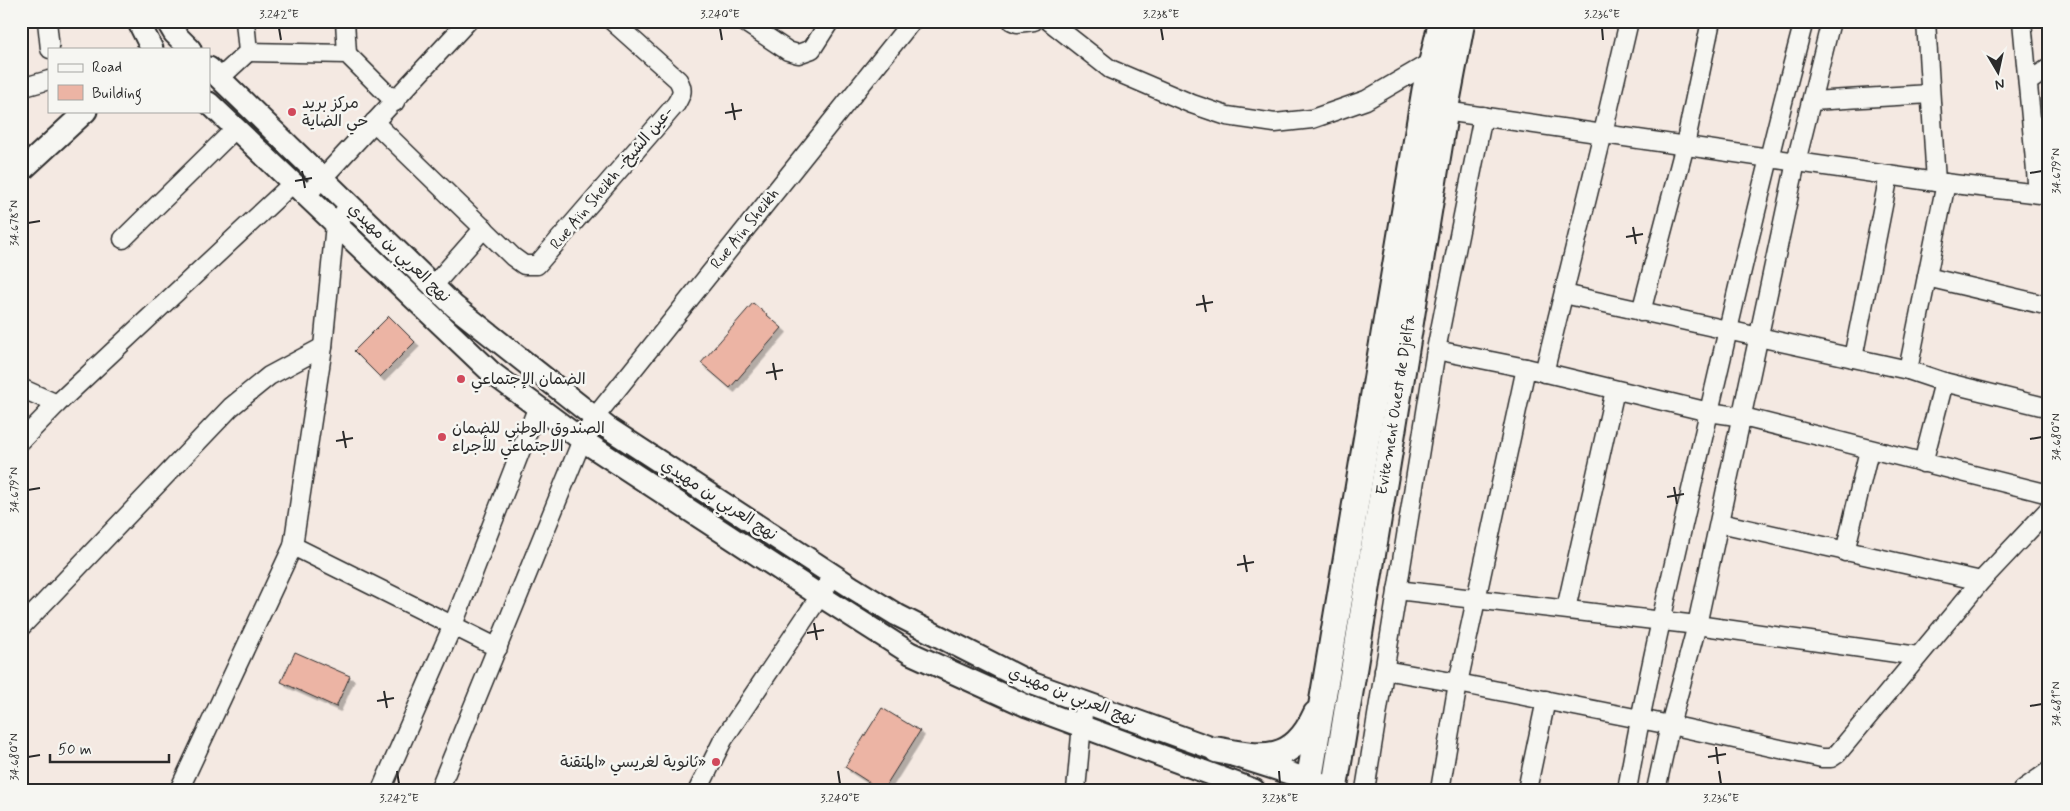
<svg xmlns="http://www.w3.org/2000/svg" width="2070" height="811" font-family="Mynerve,'Playpen Sans Arabic',sans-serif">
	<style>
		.building { fill: #ecb4a4; stroke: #2b2b2b; filter: url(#shadow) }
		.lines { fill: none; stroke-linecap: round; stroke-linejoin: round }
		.minor-casing { stroke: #2b2b2b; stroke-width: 21 }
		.major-casing { stroke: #2b2b2b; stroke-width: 25 }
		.highway-casing { stroke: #2b2b2b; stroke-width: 29 }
		.minor { stroke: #f6f6f2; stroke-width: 18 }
		.major { stroke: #f6f6f2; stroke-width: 21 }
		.highway { stroke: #f6f6f2; stroke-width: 25 }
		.ticks { fill: none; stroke: #2b2b2b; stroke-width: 2 }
		.poi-dot { fill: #d1495b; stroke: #f6f6f2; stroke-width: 2 }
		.labels { text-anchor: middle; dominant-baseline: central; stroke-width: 5; stroke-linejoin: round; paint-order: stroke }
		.poi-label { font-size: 16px; fill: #2b2b2b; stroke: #f6f6f2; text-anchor: start }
		.street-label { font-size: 16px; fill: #2b2b2b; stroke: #f6f6f2 }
		.neatline { fill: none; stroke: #2b2b2b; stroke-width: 2 }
		.ticks-label { font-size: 12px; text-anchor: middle; fill: #2b2b2b }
	</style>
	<defs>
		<filter id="shadow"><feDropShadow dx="4.5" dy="4.5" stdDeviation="0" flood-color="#0004"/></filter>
	</defs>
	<rect width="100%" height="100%" fill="#f4e9e2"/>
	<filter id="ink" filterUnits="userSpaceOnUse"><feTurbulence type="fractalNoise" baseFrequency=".02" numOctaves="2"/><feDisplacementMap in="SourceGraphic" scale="10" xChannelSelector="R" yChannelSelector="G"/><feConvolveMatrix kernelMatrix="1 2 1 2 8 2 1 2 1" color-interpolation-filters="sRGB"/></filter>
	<g filter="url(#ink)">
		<g class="building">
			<path d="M753,303L782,328L730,388L701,363Z"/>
			<path d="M389,316L415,342L380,377L354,351Z"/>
			<path d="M295,652L350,676L336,707L281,682Z"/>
			<path d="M882,708L920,731L883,790H881L845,767Z"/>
		</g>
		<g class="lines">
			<g class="minor-casing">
				<g id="minor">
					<path d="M47,21L50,49"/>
					<path d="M345,21L347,54"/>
					<path d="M743,21L788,51L798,54L812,49L830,21"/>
					<path d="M1012,21L1017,23L1034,21"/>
					<path d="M1049,21L1110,69L1192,104L1227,116L1275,123L1312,119L1366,100L1431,62L1439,63"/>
					<path d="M1926,21L1936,182"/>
					<path d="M2022,21L2038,193"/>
					<path d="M248,52L347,54L395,102"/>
					<path d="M220,78L248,52L245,21"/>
					<path d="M2028,82L2049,68"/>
					<path d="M21,88L49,80"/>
					<path d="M1812,101L1930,94"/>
					<path d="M1445,111L1936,182L2049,195"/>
					<path d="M374,122L513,257L524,265H537L676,104C682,94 684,90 678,80L612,21"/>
					<path d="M306,196L468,21"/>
					<path d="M123,239L235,129"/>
					<path d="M1927,277L2049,306"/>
					<path d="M433,286L484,228"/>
					<path d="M1564,294L1908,370L1944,382L2049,408"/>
					<path d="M1641,312L1685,145L1711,21"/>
					<path d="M1436,350L1526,368L1709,412L1743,417L2049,494"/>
					<path d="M1853,358L1889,175"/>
					<path d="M1908,370L1946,183"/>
					<path d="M1544,373L1603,133L1629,21"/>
					<path d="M21,388L57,404"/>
					<path d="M21,441L57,404L293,183"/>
					<path d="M1923,463L1944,382"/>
					<path d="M1720,523L1981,581"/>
					<path d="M293,546L498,648"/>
					<path d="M1845,552L1869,450"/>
					<path d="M1397,590L1697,625L1918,656"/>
					<path d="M1566,609L1615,390"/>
					<path d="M21,627L231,407L269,376L323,347"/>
					<path d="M1384,670L1458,683L1670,725L1822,758H1831L1837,754L1981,581L2049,509"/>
					<path d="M179,790L293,546L323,347L335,224L349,205"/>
					<path d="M381,790L453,625L538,406"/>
					<path d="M439,790L582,440L595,417L912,21"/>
					<path d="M698,790L723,740L834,575"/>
					<path d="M1076,790L1084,702"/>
					<path d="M1365,790L1436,350L1483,116"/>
					<path d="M1440,790L1458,683L1526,368"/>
					<path d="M1527,790L1546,700"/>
					<path d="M1627,790C1646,680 1672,573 1697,464C1731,316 1765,168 1804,21"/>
					<path d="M1656,790L1670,725L1697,625L1796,162L1831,21"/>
					<path d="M2022,790L2049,771"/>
				</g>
			</g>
			<g class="major-casing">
				<g id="major">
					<path d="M138,21L152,49"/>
					<path d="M167,21L174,33L190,49"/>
					<path d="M209,68L454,306L608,428L853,588L897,615L1031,683L1217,750L1323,784"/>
					<path d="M209,103L492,373L582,440L819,595L910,653L1027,706L1254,790"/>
					<path d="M21,171L86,111"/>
				</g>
			</g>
			<g class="highway-casing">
				<g id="highway">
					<path d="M1217,750C1264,759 1293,764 1316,714"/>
					<path d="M1308,787L1425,90L1442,21"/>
					<path d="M1334,790L1445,111L1462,21"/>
				</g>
			</g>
			<use href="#minor" class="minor"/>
			<use href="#major" class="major"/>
			<use href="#highway" class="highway"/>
		</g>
	</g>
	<path class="ticks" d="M279,28L281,40M720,28L722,40M1161,28L1163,40M1602,28L1603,40M732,103L735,120M725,113L742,110M302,171L305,188M2030,173L2042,171M295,181L312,178M28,223L40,221M1633,227L1636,244M1626,237L1643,234M1203,295L1206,312M1196,305L1213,302M773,363L776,380M766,373L783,370M343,431L346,448M2030,439L2042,437M336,441L353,438M1674,487L1677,504M28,490L40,488M1667,497L1684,494M1244,555L1247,572M1237,565L1254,562M814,623L817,640M807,633L824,630M384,691L387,708M377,701L394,698M2030,706L2042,704M1716,747L1718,764M28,757L40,755M1708,757L1726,754M397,771L399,784M838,771L840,784M1279,771L1280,784M1719,771L1721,784"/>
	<g class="poi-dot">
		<circle cx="292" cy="112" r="5"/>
		<circle cx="461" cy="379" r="5"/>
		<circle cx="442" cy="437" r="5"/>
		<circle cx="716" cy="762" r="5"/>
	</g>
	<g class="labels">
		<g class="poi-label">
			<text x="302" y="103">مركز بريد<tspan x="302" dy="18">حي الضاية</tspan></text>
			<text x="471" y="379">الضمان الإجتماعي</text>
			<text x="452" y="428">الصندوق الوطني للضمان<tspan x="452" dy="18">الاجتماعي للأجراء</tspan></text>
			<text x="706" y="762" text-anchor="end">ثانوية لغريسي «المتقنة»</text>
		</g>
		<g class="street-label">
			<text transform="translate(612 178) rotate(-50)">Rue Aïn Sheikh -عين الشيخ-</text>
			<text transform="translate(745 229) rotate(-51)">Rue Aïn Sheikh</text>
			<text transform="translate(399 253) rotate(44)">نهج العربي بن مهيدي</text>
			<text transform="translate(1396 405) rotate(-81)">Evitement Ouest de Djelfa</text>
			<text transform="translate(719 500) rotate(33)">نهج العربي بن مهيدي</text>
			<text transform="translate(1072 696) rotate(21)">نهج العربي بن مهيدي</text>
		</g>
	</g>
	<rect width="2070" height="811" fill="none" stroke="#f6f6f2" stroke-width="55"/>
	<rect x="48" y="48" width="162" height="65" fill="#f6f6f2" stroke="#a5a5a2"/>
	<rect x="58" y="64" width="25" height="8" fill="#f6f6f2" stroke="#a5a5a2"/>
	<text x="92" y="72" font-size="15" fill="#2b2b2b">Road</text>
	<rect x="58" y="85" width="25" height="15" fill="#ecb4a4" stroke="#a5a5a2"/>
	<text x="92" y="98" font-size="15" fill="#2b2b2b">Building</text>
	<g transform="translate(1998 72) rotate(171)" stroke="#f6f6f2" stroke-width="4" paint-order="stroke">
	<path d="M0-4L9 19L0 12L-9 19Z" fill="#2b2b2b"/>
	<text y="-8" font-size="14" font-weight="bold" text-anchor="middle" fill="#2b2b2b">N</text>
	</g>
	<path d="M50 754v8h119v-8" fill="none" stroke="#2b2b2b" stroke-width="2.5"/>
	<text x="58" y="754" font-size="15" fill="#2b2b2b" stroke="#f6f6f2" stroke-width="4" paint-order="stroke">50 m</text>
	<rect x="28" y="28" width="2014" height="756" class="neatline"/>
	<g class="ticks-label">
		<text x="279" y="18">3.242°E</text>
		<text x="720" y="18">3.240°E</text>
		<text x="1161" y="18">3.238°E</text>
		<text x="1602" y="18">3.236°E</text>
		<text transform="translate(2056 171) rotate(-90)" y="4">34.679°N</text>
		<text transform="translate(14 223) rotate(-90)" y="4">34.678°N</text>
		<text transform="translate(2056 437) rotate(-90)" y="4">34.680°N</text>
		<text transform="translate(14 490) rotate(-90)" y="4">34.679°N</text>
		<text transform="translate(2056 704) rotate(-90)" y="4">34.681°N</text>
		<text transform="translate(14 757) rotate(-90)" y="4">34.680°N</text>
		<text x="399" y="802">3.242°E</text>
		<text x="840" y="802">3.240°E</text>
		<text x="1280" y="802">3.238°E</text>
		<text x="1721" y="802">3.236°E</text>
	</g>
</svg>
